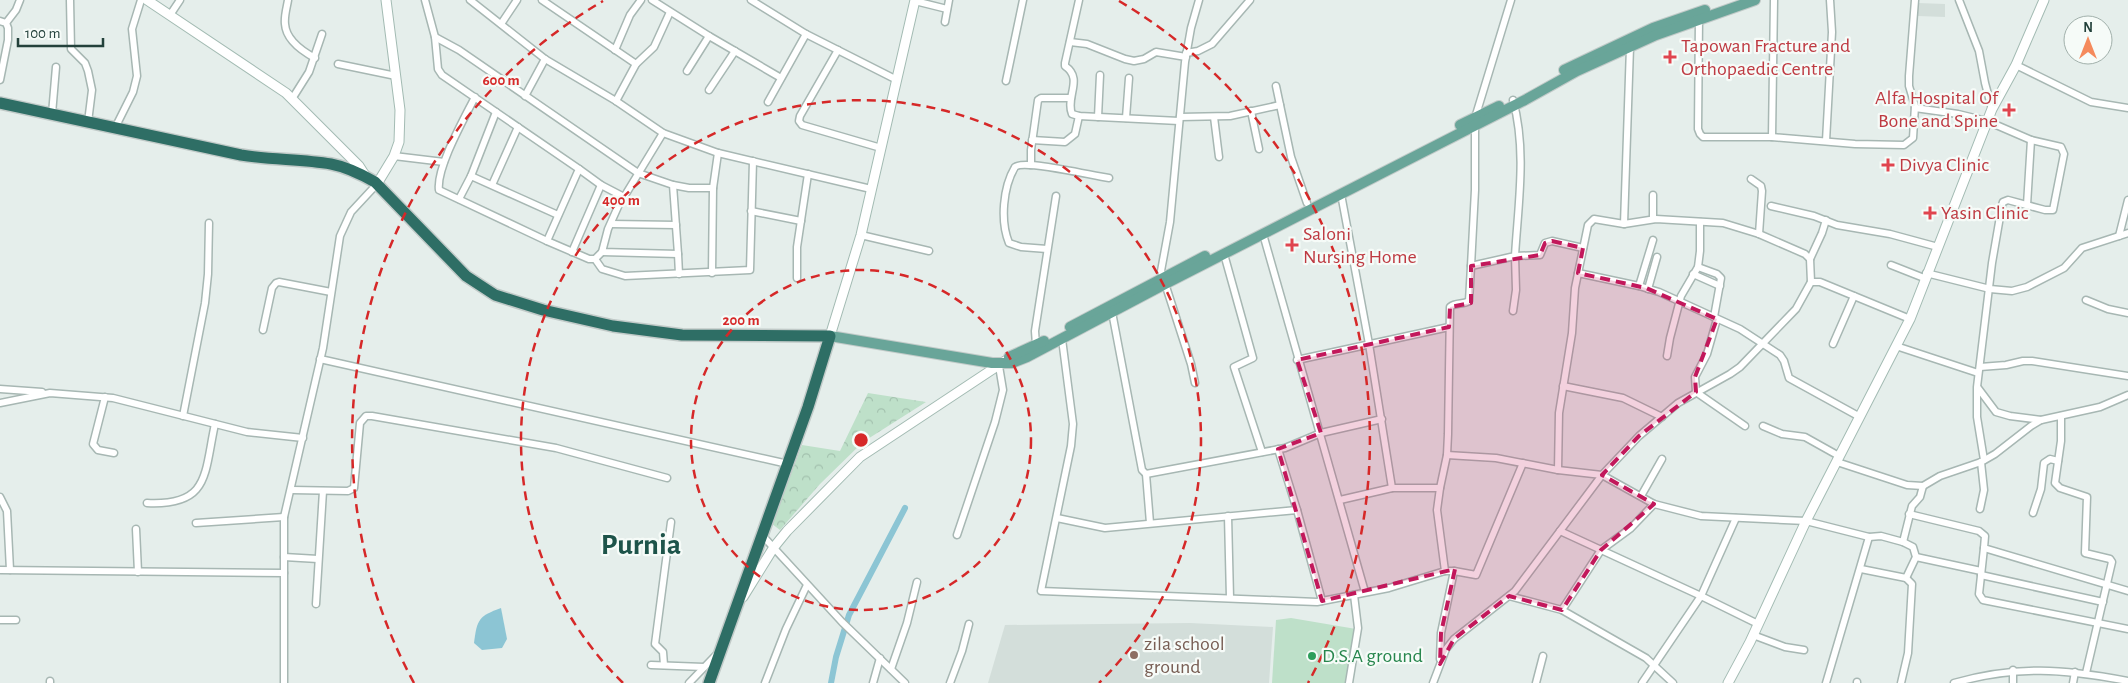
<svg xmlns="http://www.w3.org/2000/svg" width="2128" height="683" font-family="'Alegreya Sans',sans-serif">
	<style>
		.built { fill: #d3deda }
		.grass { fill: #bee0c9 }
		.park { fill: url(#park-crowns) }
		.water { fill: #8cc5d4 }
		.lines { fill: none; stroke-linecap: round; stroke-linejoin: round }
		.canal { stroke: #8cc5d4; stroke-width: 6 }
		.street-casing { stroke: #a7b7b3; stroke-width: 9 }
		.secondary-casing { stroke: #a3bbb3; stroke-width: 11 }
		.primary-casing { stroke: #c1cac8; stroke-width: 12 }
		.highway-casing { stroke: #c1cac8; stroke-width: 14 }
		.street { stroke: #fff; stroke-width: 6 }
		.secondary { stroke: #fff; stroke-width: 9 }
		.primary { stroke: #69a599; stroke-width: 10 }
		.highway { stroke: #2e6e65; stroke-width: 11 }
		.marked { fill: #c2185b; fill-opacity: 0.2; stroke: #c2185b; stroke-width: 4; stroke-dasharray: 10 6; stroke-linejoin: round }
		.ring { fill: none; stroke: #d62828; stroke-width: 2.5; stroke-dasharray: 9 6 }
		.health-dot { fill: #e0444e; stroke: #f6fbf8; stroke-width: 2 }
		.education-dot { fill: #8d6e63; stroke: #f6fbf8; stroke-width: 2 }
		.leisure-dot { fill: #2e9e5b; stroke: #f6fbf8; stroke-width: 2 }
		.labels { text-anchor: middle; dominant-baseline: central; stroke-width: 4.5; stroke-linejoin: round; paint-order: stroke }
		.health-label { font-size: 20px; fill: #be3a42; stroke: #f6fbf8; text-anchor: start }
		.education-label { font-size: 20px; fill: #785e54; stroke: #f6fbf8; text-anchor: start }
		.leisure-label { font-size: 20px; fill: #27864d; stroke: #f6fbf8; text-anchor: start }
		.town-label { font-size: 30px; font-weight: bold; fill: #1e544a; stroke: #f6fbf8 }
		.centre { fill: #d62828; stroke: #f6fbf8; stroke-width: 2.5 }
		.ring-label { font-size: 15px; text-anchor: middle; font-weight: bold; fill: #d62828; stroke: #f6fbf8; stroke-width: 4.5; stroke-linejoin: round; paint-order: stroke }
	</style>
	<defs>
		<pattern id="park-crowns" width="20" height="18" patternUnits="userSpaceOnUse" patternTransform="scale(1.25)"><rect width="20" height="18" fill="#bee0c9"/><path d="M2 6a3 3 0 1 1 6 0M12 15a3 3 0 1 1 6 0" fill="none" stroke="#a3c1ae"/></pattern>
	</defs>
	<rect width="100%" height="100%" fill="#e5eeeb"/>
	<g class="built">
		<path d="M1918,3L1945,4V17L1918,16Z"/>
		<path d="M1190,623L1273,627L1269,683H988L1005,625Z"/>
	</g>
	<path class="grass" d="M1291,618L1356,629L1346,683H1272L1276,620Z"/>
	<path class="park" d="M868,393L926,402L863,442L820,484L780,530L772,524L802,445L840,451Z"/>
	<path class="water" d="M501,608L507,639L502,648L482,650L474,643C477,619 479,616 501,608Z"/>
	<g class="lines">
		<path class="canal" d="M831,683L836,657L849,615L905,508"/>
		<g class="street-casing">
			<g id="street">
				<path d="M70,0L71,49L85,63L88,71L92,90L88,122"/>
				<path d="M288,0C287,7 284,16 285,24C286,40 302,51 315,58"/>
				<path d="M425,0L435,37L438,69L442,75L579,169L547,241L439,190C436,168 464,119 475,97"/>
				<path d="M470,0L545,59L616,101L663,133L718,153L871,189"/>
				<path d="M542,0L636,64"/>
				<path d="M652,0L709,36L781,78"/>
				<path d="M751,0L806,34L897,80"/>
				<path d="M1079,0L1065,63V66C1084,79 1065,97 1072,114L1079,116L1179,121"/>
				<path d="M1959,0L1979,51L1985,83L1992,109"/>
				<path d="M915,1L947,9"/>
				<path d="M170,15L180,0"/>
				<path d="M1699,18L1698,129L1700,134L1703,137H1772L1855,144L1904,145L1913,138L1915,106L1909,86V76L1915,0"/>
				<path d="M0,21L6,23L8,28V40L0,80"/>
				<path d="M945,22L949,0"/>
				<path d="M6,23L16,10L20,0"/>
				<path d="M501,24L517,0"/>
				<path d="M435,37L459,50L638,173L673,185L678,254L602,252L608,229L621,200L624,197L663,133"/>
				<path d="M1070,42L1087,44L1125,59L1134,61L1144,59L1156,52L1186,57"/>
				<path d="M1630,47L1624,224L1656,219L1723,223L1759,234L1805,254L1810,259L1811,282"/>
				<path d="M615,50L630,15L641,0"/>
				<path d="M838,50L800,116L799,121L802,125L881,148"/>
				<path d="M1186,53L1198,51L1212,44L1250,0"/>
				<path d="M338,64L396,76"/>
				<path d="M2016,65L2091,102L2128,108"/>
				<path d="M687,71L709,36"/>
				<path d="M1006,81L1023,0"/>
				<path d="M1276,86L1291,157L1307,203"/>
				<path d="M709,90L735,51"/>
				<path d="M525,96L545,59"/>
				<path d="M292,99L309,72L322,34"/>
				<path d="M616,101L636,64L654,47L670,12"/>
				<path d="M768,102L806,34"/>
				<path d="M1915,108L1958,114L1987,121L2031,140L2061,147L2064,154L2053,210H2045L2008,200L2003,202L2002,205L1992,263L1977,387V417L1984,460"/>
				<path d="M1251,111L1259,149"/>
				<path d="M52,114L56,67"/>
				<path d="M1098,117L1100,75"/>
				<path d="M1180,117L1230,116L1280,105"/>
				<path d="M1214,117L1219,157"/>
				<path d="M1126,118L1129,78"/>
				<path d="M115,128L133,92L137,76L132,29L141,0"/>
				<path d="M1772,137L1774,0"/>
				<path d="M1032,140L1065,142L1075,134L1079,116"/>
				<path d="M1826,141L1832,32L1830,0"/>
				<path d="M394,156L444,162"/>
				<path d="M1031,165V150L1038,100L1041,98H1071"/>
				<path d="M579,169L601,185L624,197"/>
				<path d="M471,176L496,112"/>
				<path d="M1751,179L1761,186L1762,191L1759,234"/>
				<path d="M492,185L518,127"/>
				<path d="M673,185L689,188H713L712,273"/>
				<path d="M713,188L718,153"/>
				<path d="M1341,194L1369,344L1392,488H1440L1447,455L1448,434L1450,307C1456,302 1463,305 1469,301L1471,266L1515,256C1518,205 1527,151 1513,100"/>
				<path d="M1653,195V219"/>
				<path d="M459,199L471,176L558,215"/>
				<path d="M2027,205L2031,140"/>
				<path d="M1771,206L1814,216L1837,225L1890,234L1938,247"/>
				<path d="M751,211L801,221"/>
				<path d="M611,224L676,225"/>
				<path d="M1263,234L1365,592"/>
				<path d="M861,235L929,251"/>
				<path d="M2119,236L2128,200"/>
				<path d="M547,241L589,259H595L602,252"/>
				<path d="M1047,249L1021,247L1009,243C1000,221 1003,187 1015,167C1024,159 1093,176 1109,178"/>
				<path d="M572,252L601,185"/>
				<path d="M678,254L679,274"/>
				<path d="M1224,254L1253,358L1234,367L1262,452"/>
				<path d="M595,259L602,269L625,276L750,270L753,161"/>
				<path d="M1810,259L1822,233L1826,220"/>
				<path d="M1891,265L1924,278"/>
				<path d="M1471,266L1475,190V118L1511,0"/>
				<path d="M1698,267L1717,274L1721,278L1714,317"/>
				<path d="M1578,273L1639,286L1659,292L1740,329L1780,355L1784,361L1789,378L1860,417"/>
				<path d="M1926,273L1990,289L2012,291L2027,287L2064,268L2082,248L2128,233"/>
				<path d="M1693,274L1720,286"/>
				<path d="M797,278V247L808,174"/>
				<path d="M1639,286L1653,240"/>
				<path d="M1648,289L1657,257"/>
				<path d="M2086,300L2108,309L2128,313"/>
				<path d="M1513,311L1516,290L1515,256L1540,255L1545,243L1552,241L1583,248"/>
				<path d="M1112,312L1142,470L1146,474L1285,448L1321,433L1382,419"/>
				<path d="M1717,319L1707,354L1695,377L1696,392L1745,426"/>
				<path d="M263,330L272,288L276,283L279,282L331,292"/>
				<path d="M1062,339L1073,424L1071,446L1041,591L1317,602L1389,588L1445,571"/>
				<path d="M1833,344L1854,296"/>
				<path d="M1036,345L1035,331L1056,196"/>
				<path d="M1896,346L1978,373"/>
				<path d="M1667,356L1670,338L1681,296L1698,267L1700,251V222"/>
				<path d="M320,359L788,464"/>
				<path d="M1297,360L1449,327"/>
				<path d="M1980,367L2006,365L2023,361H2032L2128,376"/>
				<path d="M1195,383L1191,364L1161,271L1170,222L1185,62L1191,28L1199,0"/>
				<path d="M1563,386L1623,398L1662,417"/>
				<path d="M1978,388L1996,412L2010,416L2041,420"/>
				<path d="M0,389L42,392"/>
				<path d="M105,397L93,444L98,450L114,453"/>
				<path d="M0,403L50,393L113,398L247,432L303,438"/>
				<path d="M183,416L205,303L208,274L209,223"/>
				<path d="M2061,416V441L2055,483L2060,488L2087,497L2085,553L2110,559L2112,562L2086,673"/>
				<path d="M1763,426L1782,434L1805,437L1839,456"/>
				<path d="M1278,449L1297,510"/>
				<path d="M1447,455L1496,458L1558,470L1602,475L1654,504L1701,516L1806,521L1869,537L1826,683"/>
				<path d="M1837,462L1907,485L1923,486L1940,476L1981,462L1995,454L2031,426L2041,420L2100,407L2128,395"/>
				<path d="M1558,470L1559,413L1572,333L1575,288L1588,225L1594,219L1624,224"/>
				<path d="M1146,474L1150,523"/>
				<path d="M292,490L348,491L354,488L360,423L366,416H372L556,448L667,478"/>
				<path d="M1641,496L1662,459"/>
				<path d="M0,497L7,511L10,570"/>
				<path d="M1340,500L1392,488"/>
				<path d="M147,503C210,506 204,474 215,424"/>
				<path d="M1654,504L1631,528L1601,550L1562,610L1646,658L1673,683"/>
				<path d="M1980,509L1984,490L1981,462"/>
				<path d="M2033,513L2041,489L2044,463L2050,459L2058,461"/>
				<path d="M1909,514L1979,531L1985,536L1984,548L2128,591"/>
				<path d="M1228,516L1230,598"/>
				<path d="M1057,518L1105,528L1297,510L1322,601"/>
				<path d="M196,523L284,517"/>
				<path d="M136,529L138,572"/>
				<path d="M1560,531L1701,596L1758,624"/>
				<path d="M762,535L842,622L905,683"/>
				<path d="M957,535L995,422L1003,390L999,366"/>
				<path d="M1869,537L1881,536L1903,542L1912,506L1920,497L1923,486"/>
				<path d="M1903,542L1913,547L1916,557L1906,578"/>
				<path d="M1984,548L1979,594L1983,600L2128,629"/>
				<path d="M284,557L318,559"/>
				<path d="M1916,557L1981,571"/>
				<path d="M1861,569L1906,578L1912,584L1908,653L1901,683"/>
				<path d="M0,570L284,573"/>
				<path d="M1454,571L1476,575L1523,463"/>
				<path d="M1981,575L2103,602"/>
				<path d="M1509,596L1562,610"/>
				<path d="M316,604L323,491"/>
				<path d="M0,620H16"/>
				<path d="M1753,635L1785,647L1804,650"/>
				<path d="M1440,659L1441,633L1454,571H1445L1437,510L1440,488"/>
				<path d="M651,665L704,667"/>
				<path d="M664,665L663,652L655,644L671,522"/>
				<path d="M891,669L907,623L917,582"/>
				<path d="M2013,670V683"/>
				<path d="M50,683V681"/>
				<path d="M284,683V517L323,348L340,236L351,212L377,184"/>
				<path d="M689,683L716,655"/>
				<path d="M765,683L786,629L807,585"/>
				<path d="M873,683L880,658"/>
				<path d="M950,683L962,651L969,624"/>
				<path d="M1349,683L1358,628L1354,595"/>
				<path d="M1433,683L1446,649L1454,639L1515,591L1602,475L1639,436L1678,403L1730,374L1740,367L1796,309L1811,282H1820L1910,319"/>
				<path d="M1536,683L1543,656"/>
				<path d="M1642,683L1701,596L1736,518"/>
				<path d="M1857,683V682"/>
				<path d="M1954,683C2017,665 2064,669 2128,681"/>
				<path d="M2073,683L2075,672"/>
			</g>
		</g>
		<g class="secondary-casing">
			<g id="secondary">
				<path d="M147,0L286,93L359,166L366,177"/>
				<path d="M377,184L394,156L399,142L400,110L386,0"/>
				<path d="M830,336L861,235L915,0"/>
				<path d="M743,597L774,547L787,531L860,457L1005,361"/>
				<path d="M1728,683L1750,642L1806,521L1910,319L1992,109L2016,65L2044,0"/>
			</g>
		</g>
		<g class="primary-casing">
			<g id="primary">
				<path d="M1564,70L1653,28L1705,10"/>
				<path d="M1460,125L1499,106"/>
				<path d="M1070,327L1205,256"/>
				<path d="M830,336L992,363H1012L1027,357L1165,284L1525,100L1577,71L1656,35L1755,0"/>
				<path d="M1009,357L1044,341"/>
			</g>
		</g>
		<g class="highway-casing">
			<path id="highway" d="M0,103L241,155C271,160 302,159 331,164C347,167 361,174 375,182L466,276L495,295L543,310L613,326L682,335L830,336L808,407L709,683"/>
		</g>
		<use href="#street" class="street"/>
		<use href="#secondary" class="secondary"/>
		<use href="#primary" class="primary"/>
		<use href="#highway" class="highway"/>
	</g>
	<path class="marked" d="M1552,241L1583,248L1578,273L1646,288L1717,319L1695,377L1696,392L1639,436L1602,475L1654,504L1601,550L1562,610L1509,596L1454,639L1440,664L1441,633L1455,569L1322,601L1278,449L1321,433L1297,360L1449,327L1450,307L1471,303V266L1540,255L1545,243Z"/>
	<g class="ring">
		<circle cx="861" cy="440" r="170"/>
		<path d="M623 683A340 340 0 1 1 1099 683"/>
		<path d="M414 683A509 509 0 0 1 603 1M1119 1A509 509 0 0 1 1308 683"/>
	</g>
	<g class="health-dot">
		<path d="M1667.5 49.5h5v5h5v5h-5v5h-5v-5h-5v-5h5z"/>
		<path d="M2006.5 102.5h5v5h5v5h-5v5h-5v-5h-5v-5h5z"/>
		<path d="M1885.5 157.5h5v5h5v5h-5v5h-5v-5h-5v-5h5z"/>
		<path d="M1927.5 205.5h5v5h5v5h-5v5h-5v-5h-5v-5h5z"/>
		<path d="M1289.5 237.5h5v5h5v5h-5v5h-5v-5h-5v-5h5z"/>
	</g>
	<circle class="education-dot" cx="1134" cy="655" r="5"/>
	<circle class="leisure-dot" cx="1312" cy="656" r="5"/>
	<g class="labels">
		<g class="health-label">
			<text x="1681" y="46">Tapowan Fracture and<tspan x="1681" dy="23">Orthopaedic Centre</tspan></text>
			<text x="1998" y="98" text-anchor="end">Alfa Hospital Of<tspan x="1998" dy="23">Bone and Spine</tspan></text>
			<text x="1899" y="165">Divya Clinic</text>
			<text x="1941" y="213">Yasin Clinic</text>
			<text x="1303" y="234">Saloni<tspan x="1303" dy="23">Nursing Home</tspan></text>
		</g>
		<g class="education-label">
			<text x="1144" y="644">zila school<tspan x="1144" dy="23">ground</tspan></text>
		</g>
		<g class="leisure-label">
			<text x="1322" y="656">D.S.A ground</text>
		</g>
		<g class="town-label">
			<text x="641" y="545">Purnia</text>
		</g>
	</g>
	<circle cx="861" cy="440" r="8" class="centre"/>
	<g class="ring-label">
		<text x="501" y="85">600 m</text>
		<text x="621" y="205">400 m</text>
		<text x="741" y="325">200 m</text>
	</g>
	<g transform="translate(2088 40)"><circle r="24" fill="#f6fbf8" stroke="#a2b1ac"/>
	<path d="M0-4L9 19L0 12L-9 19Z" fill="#f58a5c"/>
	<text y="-8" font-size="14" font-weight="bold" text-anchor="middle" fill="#23413b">N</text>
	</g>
	<path d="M18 38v8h85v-8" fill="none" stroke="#23413b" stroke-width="2.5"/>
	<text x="25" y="38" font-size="15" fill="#23413b" stroke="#f6fbf8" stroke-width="4" paint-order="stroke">100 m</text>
</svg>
